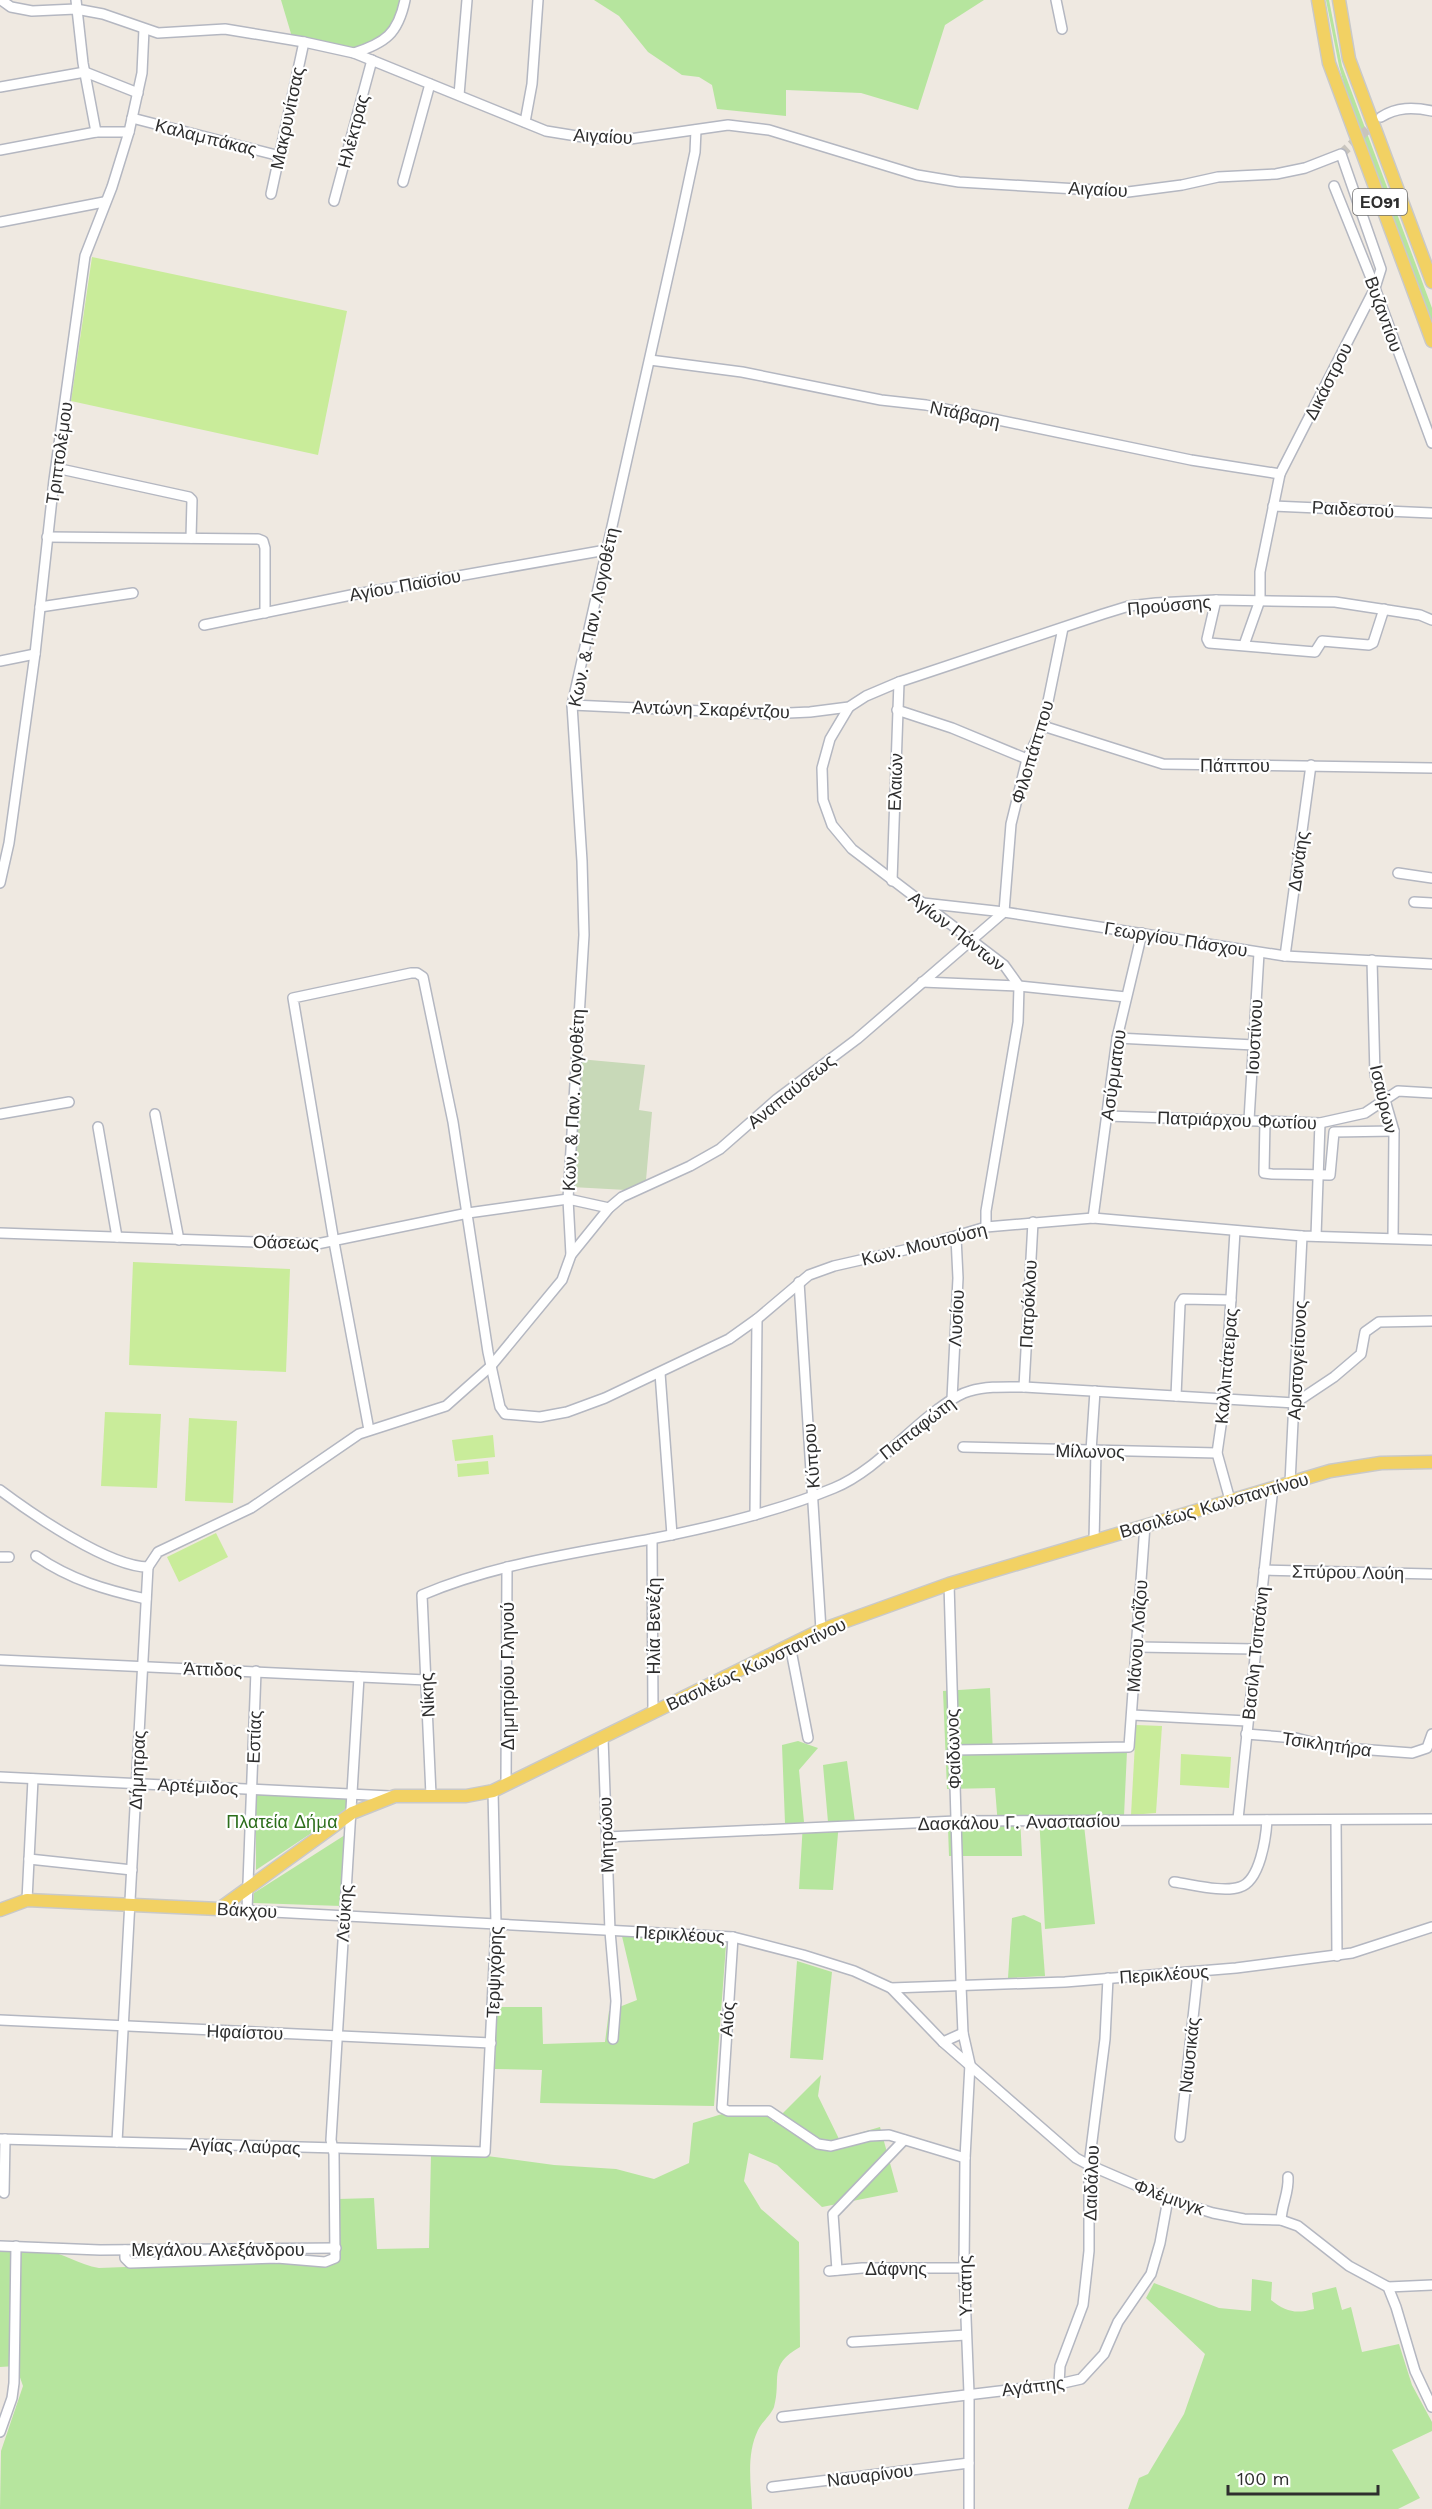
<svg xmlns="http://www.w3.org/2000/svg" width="1432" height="2509" font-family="'Work Sans',sans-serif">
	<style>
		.green { fill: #b6e59e }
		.cemetery { fill: #c8d9b8 }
		.pitch { fill: #c9ec9a }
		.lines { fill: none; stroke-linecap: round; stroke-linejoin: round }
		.minor-tunnel { stroke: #c8c4bd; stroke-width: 9; stroke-dasharray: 9 4.5; stroke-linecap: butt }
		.minor-casing { stroke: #b4b7c1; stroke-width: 12 }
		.major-casing { stroke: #c9c9c9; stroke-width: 15 }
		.minor { stroke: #fff; stroke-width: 9 }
		.major { stroke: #f2d163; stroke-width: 12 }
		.labels { text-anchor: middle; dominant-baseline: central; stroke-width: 4.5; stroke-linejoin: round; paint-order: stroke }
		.shield { fill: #fff; stroke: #6d6d6d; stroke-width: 1.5 }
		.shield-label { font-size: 16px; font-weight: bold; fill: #2e2e2e }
		.street-label { font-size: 18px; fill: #2e2e2e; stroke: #fff }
		.park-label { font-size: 18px; fill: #2c6e1b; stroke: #fff }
	</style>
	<rect width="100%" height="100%" fill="#efe9e1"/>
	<g class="green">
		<path d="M281,0H401C386,66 342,47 292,37Z"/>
		<path d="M594,0H984L945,25L918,110L861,93L786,90V116L717,109L712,85L699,77L682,75L648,52L619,16Z"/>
		<path d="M1326,0H1329L1342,66L1432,308V323L1348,98L1339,66Z"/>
		<path d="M990,1688L993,1754L1127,1751L1124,1816H1083L1095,1924L1045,1929L1039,1815L1020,1816L1022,1856H949L948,1828L998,1826L995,1788L947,1789L943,1691Z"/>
		<path d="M798,1741L818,1748L799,1770L804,1822H828L823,1765L847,1761L855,1822H839L833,1890L799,1889L803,1823H785L782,1745Z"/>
		<path d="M256,1794L346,1799V1810L256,1870Z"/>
		<path d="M345,1835L341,1906L253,1903L254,1893Z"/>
		<path d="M1024,1915L1041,1923L1045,1976L1008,1978L1012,1918Z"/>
		<path d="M621,1932L726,1945L714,2106L540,2103L542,2070L495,2069L496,2007H542L543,2044L605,2042L609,2011L637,2000Z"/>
		<path d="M797,1961L832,1972L823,2060L790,2058Z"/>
		<path d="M821,2075L818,2096L839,2139L880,2127L898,2192L822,2207L777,2165L749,2153L744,2181L761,2209L799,2242L800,2347C767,2366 782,2378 774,2407C771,2415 762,2422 758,2430C746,2455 751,2482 752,2509H0L1,2451L23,2386L16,2366L0,2367V2251C14,2251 30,2249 44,2250C64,2253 79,2265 99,2268L282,2261L329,2265L338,2259V2199L374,2198L377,2249L429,2248L431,2154L487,2156L554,2165L616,2169L654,2179L689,2163L693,2123L722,2114L764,2113L774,2122Z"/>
		<path d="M1252,2279L1272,2282L1271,2300C1286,2312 1296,2314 1314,2309L1312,2293L1336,2287L1342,2310L1351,2307L1362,2352L1399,2344L1412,2385L1432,2422V2431L1392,2450L1420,2498L1398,2509H1128L1139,2478L1148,2474L1184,2414L1205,2354L1146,2298L1154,2283L1219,2308L1251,2311Z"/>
	</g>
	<path class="cemetery" d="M579,1059L645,1065L639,1110L652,1112L646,1180L626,1190L572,1187Z"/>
	<g class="pitch">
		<path d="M92,257L347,311L318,455L71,401Z"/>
		<path d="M133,1262L290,1269L286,1372L129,1365Z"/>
		<path d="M105,1412L161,1414L157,1488L101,1486Z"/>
		<path d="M189,1418L237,1421L233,1503L185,1501Z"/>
		<path d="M493,1435L495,1457L455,1461L452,1440Z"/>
		<path d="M488,1461L489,1474L458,1477L457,1464Z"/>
		<path d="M216,1533L228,1557L179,1582L167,1557Z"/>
		<path d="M1136,1725L1162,1726L1156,1813L1131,1815Z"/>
		<path d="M1181,1754L1231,1757L1229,1788L1180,1785Z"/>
	</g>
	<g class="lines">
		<path class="minor-tunnel" d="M1341,154L1377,121"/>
		<g class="minor-casing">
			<g id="minor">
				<path d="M1,0L11,7L32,11L76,9L103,14L158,33L225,29L304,42L354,53L546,131L589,138L630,139L728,125L769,130L917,175L959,182L1128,192L1182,185L1218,177L1276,174L1305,168L1341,154L1381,269L1375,288L1280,474L1260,572V600L1244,645"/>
				<path d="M76,0L83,63L96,132"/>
				<path d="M1056,0L1062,29"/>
				<path d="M354,53C385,43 398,34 405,0"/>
				<path d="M85,72L138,93"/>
				<path d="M0,87L85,72"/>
				<path d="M459,95L467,0"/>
				<path d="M1381,117C1397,107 1413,107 1432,111"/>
				<path d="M132,118L280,156"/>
				<path d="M525,122L532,84L538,0"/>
				<path d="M0,150L96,132H129"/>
				<path d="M403,182L430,84"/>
				<path d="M1334,186L1375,288L1432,443"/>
				<path d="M271,194L304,42"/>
				<path d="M334,201L372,60"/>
				<path d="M0,222L104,202"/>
				<path d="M650,360L742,372L881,400L926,405L1191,460L1280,474"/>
				<path d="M56,468L189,497L192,500L191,538"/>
				<path d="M1273,506L1432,513"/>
				<path d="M47,537L258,539L263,541L265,548V613"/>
				<path d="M1216,600L1207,639L1209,643L1315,652L1322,641L1369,645L1373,643L1384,609"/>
				<path d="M40,607L133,593"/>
				<path d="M204,625L351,595L606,550"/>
				<path d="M0,661L35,654"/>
				<path d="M572,705L767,714L810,712L849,707L866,696L899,682L1103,614L1129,606L1156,603L1216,600L1335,602L1420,615L1432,620"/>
				<path d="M849,707L830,739L822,768L823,800L832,825L852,849L1004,965L1019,986L1018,1022L986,1211V1227"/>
				<path d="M897,710L952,728L1027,759"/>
				<path d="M1043,726L1163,764L1432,768"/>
				<path d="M1398,873L1432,878"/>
				<path d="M892,881L899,682"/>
				<path d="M0,883L9,843L35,654L54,480L85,256L112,187L129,132L142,73L144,29"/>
				<path d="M1414,902L1432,903"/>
				<path d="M923,903L1004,912L1285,956L1432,964"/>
				<path d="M1285,956L1311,765"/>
				<path d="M1372,960L1375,1075L1385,1100L1394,1131L1393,1238"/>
				<path d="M922,982L1019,986L1126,997"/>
				<path d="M1117,1038L1254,1045"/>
				<path d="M0,1114L69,1102"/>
				<path d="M155,1114L179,1240"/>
				<path d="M1107,1116L1320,1123L1365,1113L1398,1091L1432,1093"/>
				<path d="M1249,1120L1259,953"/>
				<path d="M1265,1121L1264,1173L1272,1174L1330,1175L1334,1132L1394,1131"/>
				<path d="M98,1127L117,1237"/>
				<path d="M1093,1218L1117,1038L1142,933"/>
				<path d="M0,1233L317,1244L468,1213L568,1199L609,1208"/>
				<path d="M1316,1236L1320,1123"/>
				<path d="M571,1255L568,1199L584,935L582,861L572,705L679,227L695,152L696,130"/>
				<path d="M799,1282L821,1630"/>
				<path d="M660,1373L672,1535"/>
				<path d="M1024,1387L1033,1222"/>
				<path d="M1176,1396L1180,1304L1183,1299L1231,1300"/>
				<path d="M952,1399L958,1278L956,1237"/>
				<path d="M369,1430L334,1242L293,998L411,973H417L423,977L453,1122L488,1352L500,1407L505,1414L540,1417L567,1412L605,1398L729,1339L757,1319L809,1275L834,1266L922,1246L986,1227L1093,1218L1302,1236L1432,1240"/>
				<path d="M963,1447L1217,1453"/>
				<path d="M1091,1451L1095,1391"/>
				<path d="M1290,1483L1302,1236"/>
				<path d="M0,1490C32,1514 109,1567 148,1567"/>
				<path d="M1230,1500L1217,1453L1225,1398L1235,1231"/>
				<path d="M755,1515L757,1319"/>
				<path d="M652,1539L653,1713"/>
				<path d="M1094,1541L1096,1451"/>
				<path d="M36,1556C71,1580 106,1590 146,1599"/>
				<path d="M0,1557H9"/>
				<path d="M148,1567L158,1552L251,1508L359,1434L446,1406L491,1366L562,1280L571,1255L609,1208L622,1197L690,1166L720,1149L777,1099L857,1039L1004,912L1011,824L1027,759L1043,726L1063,628"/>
				<path d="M1264,1570L1432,1574"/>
				<path d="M949,1584L961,1986L963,2033L970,2064L965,2158L964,2268L969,2393V2509"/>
				<path d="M790,1645L808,1738"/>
				<path d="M1137,1647L1255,1649"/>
				<path d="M0,1660L426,1680"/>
				<path d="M1132,1715L1247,1721"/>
				<path d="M1246,1734L1296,1738L1331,1747L1412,1753L1427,1748L1432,1734"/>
				<path d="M603,1738L610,1931L616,2001L613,2039"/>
				<path d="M953,1750L1129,1747L1145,1525"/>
				<path d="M0,1777L390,1796"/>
				<path d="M506,1785L507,1567"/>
				<path d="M431,1795L422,1595C495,1564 575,1553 651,1539C713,1527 776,1512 834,1488C873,1472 904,1434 938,1409C948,1402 958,1394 970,1391C987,1386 1006,1387 1024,1387L1295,1403L1334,1377L1361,1354L1365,1332L1379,1322L1432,1321"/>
				<path d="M1238,1819L1273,1487"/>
				<path d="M1336,1820L1337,1956"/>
				<path d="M607,1837L956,1821L1432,1819"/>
				<path d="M29,1859L132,1870"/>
				<path d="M1174,1882C1191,1884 1223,1893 1240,1887C1260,1881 1266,1838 1267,1820"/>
				<path d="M27,1900L33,1779"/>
				<path d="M219,1909L733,1937L803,1955L854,1971L891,1988L943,2042L1076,2158L1089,2165L1168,2199L1213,2213L1244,2219L1281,2220L1298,2226L1349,2266L1388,2287L1396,2307L1415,2371L1432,2407"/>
				<path d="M247,1910L256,1671"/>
				<path d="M733,1937L722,2108L728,2111H769L818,2144L831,2146L870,2136L889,2135L965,2158"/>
				<path d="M891,1988L1065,1982L1236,1968L1352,1953L1432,1927"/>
				<path d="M0,2020L491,2043"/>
				<path d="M943,2042L963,2033"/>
				<path d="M1180,2137L1198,1972"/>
				<path d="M0,2139L485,2152L496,1924L493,1791"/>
				<path d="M117,2142L148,1567"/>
				<path d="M4,2193L5,2139"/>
				<path d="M1281,2220C1282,2203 1289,2193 1288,2177"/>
				<path d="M0,2246L100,2250L336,2248"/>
				<path d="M125,2250V2258L130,2263L277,2258L325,2262L335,2258L334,2154L331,2140L359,1677"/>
				<path d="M837,2270L833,2214L904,2140"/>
				<path d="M829,2271L862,2268H964"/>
				<path d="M1388,2287L1432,2285"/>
				<path d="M852,2342L966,2335"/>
				<path d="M1059,2384L1060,2366L1083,2305L1089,2251V2165L1105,2039L1108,1978"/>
				<path d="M782,2417L1059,2384L1081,2379L1104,2354L1118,2322L1151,2274L1160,2243L1168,2199"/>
				<path d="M0,2432L12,2398L14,2383L16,2246"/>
				<path d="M772,2487L969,2463"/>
			</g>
		</g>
		<g class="major-casing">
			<g id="major">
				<path d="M1318,0L1329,63L1432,341"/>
				<path d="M1339,0L1349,59L1432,282"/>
				<path d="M0,1910L27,1900L219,1909L352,1813L395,1796H466L493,1791L821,1630L949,1584L1330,1471L1381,1463L1432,1462"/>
			</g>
		</g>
		<use href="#minor" class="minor"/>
		<use href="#major" class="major"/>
	</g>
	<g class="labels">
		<rect class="shield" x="1353" y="189" width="54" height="26" rx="4.5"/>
		<g class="shield-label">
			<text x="1380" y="202">ΕΟ91</text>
		</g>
		<g class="street-label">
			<text transform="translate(287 118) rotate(-78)">Μακρυνίτσας</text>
			<text transform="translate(353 131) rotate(-75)">Ηλέκτρας</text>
			<text transform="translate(603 136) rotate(3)">Αιγαίου</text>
			<text transform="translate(206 137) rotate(14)">Καλαμπάκας</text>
			<text transform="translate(1098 189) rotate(3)">Αιγαίου</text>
			<text transform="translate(1384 314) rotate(70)">Βυζαντίου</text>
			<text transform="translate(1328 381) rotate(-63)">Δικάστρου</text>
			<text transform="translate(965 414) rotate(12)">Ντάβαρη</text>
			<text transform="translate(59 453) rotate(-82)">Τριπτολέμου</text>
			<text transform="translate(1353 509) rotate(3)">Ραιδεστού</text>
			<text transform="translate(405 585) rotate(-10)">Αγίου Παϊσίου</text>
			<text transform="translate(1169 605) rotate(-5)">Προύσσης</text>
			<text transform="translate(593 617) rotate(-78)">Κων. &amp; Παν. Λογοθέτη</text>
			<text transform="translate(711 709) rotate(2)">Αντώνη Σκαρέντζου</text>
			<text transform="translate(1032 752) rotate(-73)">Φιλοπάππου</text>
			<text x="1235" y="765">Πάππου</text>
			<text transform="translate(895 782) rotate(-88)">Ελαιών</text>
			<text transform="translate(1298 861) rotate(-82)">Δανάης</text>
			<text transform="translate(957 931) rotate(38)">Αγίων Πάντων</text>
			<text transform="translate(1176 939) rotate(9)">Γεωργίου Πάσχου</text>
			<text transform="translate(1254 1037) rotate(-87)">Ιουστίνου</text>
			<text transform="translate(1113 1075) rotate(-82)">Ασύρματου</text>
			<text transform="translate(791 1091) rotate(-39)">Αναπαύσεως</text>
			<text transform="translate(1384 1099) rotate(77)">Ισαύρων</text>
			<text transform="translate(573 1100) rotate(-87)">Κων. &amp; Παν. Λογοθέτη</text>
			<text transform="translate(1237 1120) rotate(2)">Πατριάρχου Φωτίου</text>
			<text transform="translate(286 1242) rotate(1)">Οάσεως</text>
			<text transform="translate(924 1244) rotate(-14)">Κων. Μουτούση</text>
			<text transform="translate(1028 1304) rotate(-87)">Πατρόκλου</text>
			<text transform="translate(956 1318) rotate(-87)">Λυσίου</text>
			<text transform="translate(1297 1360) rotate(-87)">Αριστογείτονος</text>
			<text transform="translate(1226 1366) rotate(-85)">Καλλιπάτειρας</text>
			<text transform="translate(917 1428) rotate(-38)">Παπαφώτη</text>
			<text transform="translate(1090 1451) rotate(1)">Μίλωνος</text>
			<text transform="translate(811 1456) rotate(-94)">Κύπρου</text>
			<text transform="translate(1214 1505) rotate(-16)">Βασιλέως Κωνσταντίνου</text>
			<text transform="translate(1348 1572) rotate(1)">Σπύρου Λούη</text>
			<text transform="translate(653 1626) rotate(-90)">Ηλία Βενέζη</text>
			<text transform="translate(1137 1636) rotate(-86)">Μάνου Λοΐζου</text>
			<text transform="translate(1255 1653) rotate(-84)">Βασίλη Τσιτσάνη</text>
			<text transform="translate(756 1664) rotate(-25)">Βασιλέως Κωνσταντίνου</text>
			<text transform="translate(213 1669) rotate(2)">Άττιδος</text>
			<text transform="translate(507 1676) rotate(-90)">Δημητρίου Γληνού</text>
			<text transform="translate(427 1695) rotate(-93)">Νίκης</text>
			<text transform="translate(254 1737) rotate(-88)">Εστίας</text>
			<text transform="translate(1327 1744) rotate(8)">Τσικλητήρα</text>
			<text transform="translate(953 1749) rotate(-92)">Φαίδωνος</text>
			<text transform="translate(137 1770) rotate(-87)">Δήμητρας</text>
			<text transform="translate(198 1786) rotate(3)">Αρτέμιδος</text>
			<text transform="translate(1019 1822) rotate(-1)">Δασκάλου Γ. Αναστασίου</text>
			<text transform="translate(606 1835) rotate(-92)">Μητρώου</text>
			<text transform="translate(247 1910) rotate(3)">Βάκχου</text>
			<text transform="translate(344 1913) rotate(-86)">Λεύκης</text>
			<text transform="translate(680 1934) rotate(3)">Περικλέους</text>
			<text transform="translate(494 1972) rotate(-88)">Τερψιχόρης</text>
			<text transform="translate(1164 1974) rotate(-4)">Περικλέους</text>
			<text transform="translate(727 2019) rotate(-86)">Αιός</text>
			<text transform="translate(245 2032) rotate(2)">Ηφαίστου</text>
			<text transform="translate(1189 2055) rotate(-84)">Ναυσικάς</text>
			<text transform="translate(245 2146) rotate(2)">Αγίας Λαύρας</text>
			<text transform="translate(1091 2183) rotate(-88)">Δαιδάλου</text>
			<text transform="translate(1169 2197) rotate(20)">Φλέμινγκ</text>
			<text x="218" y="2249">Μεγάλου Αλεξάνδρου</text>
			<text x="896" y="2268">Δάφνης</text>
			<text transform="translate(965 2286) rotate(-91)">Υπάτης</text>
			<text transform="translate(1033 2386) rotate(-7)">Αγάπης</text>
			<text transform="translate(870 2475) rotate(-7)">Ναυαρίνου</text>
		</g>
		<g class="park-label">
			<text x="282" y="1821">Πλατεία Δήμα</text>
		</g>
	</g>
	<path d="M1228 2485v9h150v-9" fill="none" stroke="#2e2e2e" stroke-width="3"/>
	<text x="1237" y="2485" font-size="18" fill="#2e2e2e" stroke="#ffffff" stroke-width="4.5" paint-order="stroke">100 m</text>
</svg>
